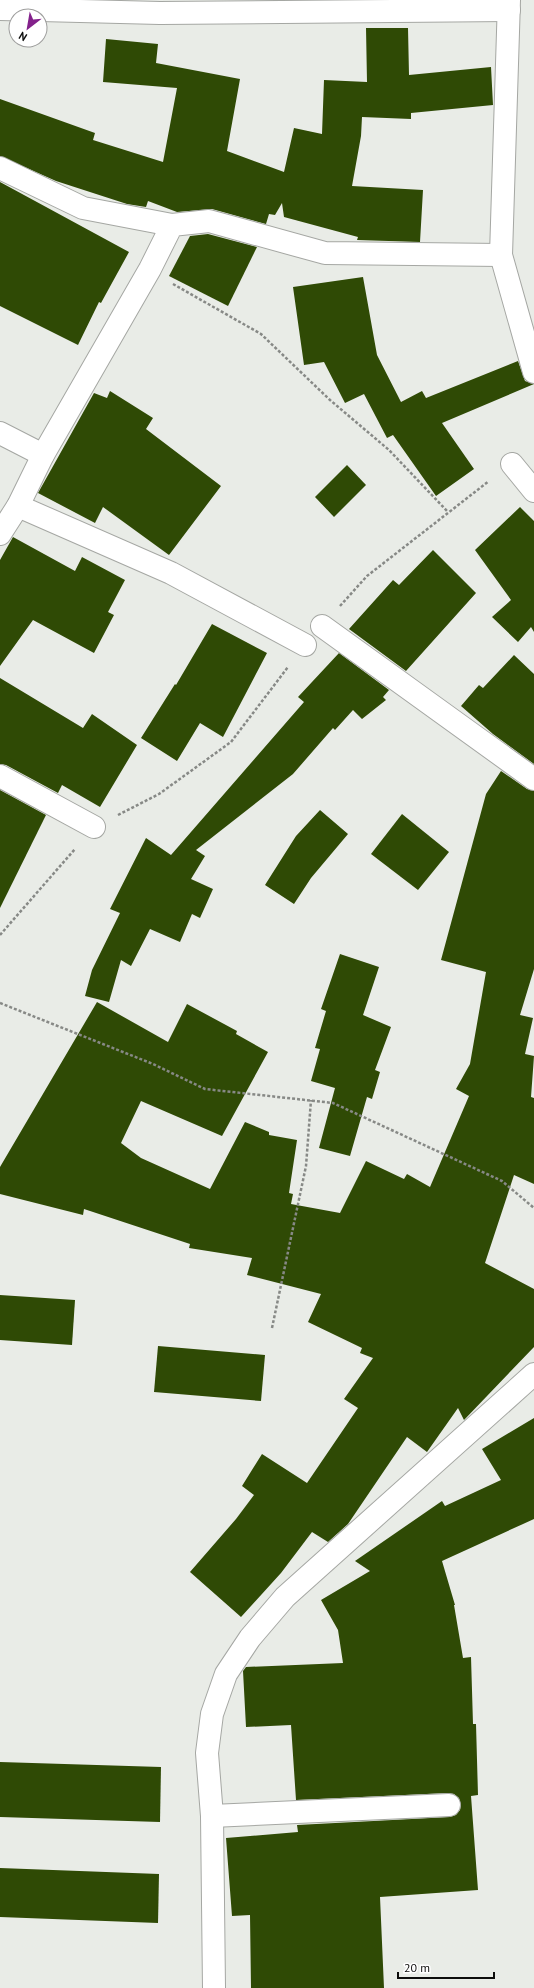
<svg xmlns="http://www.w3.org/2000/svg" width="534" height="1988" font-family="'PT Sans',sans-serif">
	<style>
		.building { fill: #2f4a05 }
		.lines { fill: none; stroke-linecap: round; stroke-linejoin: round }
		.minor-casing { stroke: #a5a7a3; stroke-width: 24 }
		.path { stroke: #878986; stroke-width: 2.5; stroke-dasharray: 3 2; stroke-linecap: butt }
		.minor { stroke: #fff; stroke-width: 22 }
	</style>
	<rect width="100%" height="100%" fill="#e9ece7"/>
	<g class="building">
		<path d="M366,28H408L409,75L491,67L493,105L411,113V119L362,117L361,136L352,186L423,190L420,242L357,240L358,237L284,217L282,203L275,215L269,214L266,224L212,209L177,212L148,201L146,207L127,204L56,181L0,156V99L95,133L93,140L163,162L177,88L103,82L106,39L158,44L156,63L240,79L227,151L284,172L294,128L322,134L324,80L367,82Z"/>
		<path d="M0,182L129,252L101,303L99,302L78,345L0,306Z"/>
		<path d="M208,234L257,247L228,306L169,276L190,236Z"/>
		<path d="M363,277L377,355L401,402L422,391L426,398L518,361L525,381L534,384L442,423L474,469L436,496L393,435L387,438L364,394L345,403L324,362L304,365L293,287Z"/>
		<path d="M110,391L153,418L146,429L221,486L169,555L103,507L95,523L38,493L94,393L107,398Z"/>
		<path d="M347,465L366,485L334,517L315,497Z"/>
		<path d="M520,507L534,521V632L531,627L518,642L492,617L511,600L475,550Z"/>
		<path d="M13,537L75,571L82,557L125,580L108,612L114,615L94,653L33,620L0,666V560Z"/>
		<path d="M433,550L476,593L406,671L349,629L393,580L399,585Z"/>
		<path d="M212,624L267,653L223,737L200,723L177,761L141,738L175,684L176,685Z"/>
		<path d="M339,653L389,690L383,697L386,700L362,719L353,710L335,730L333,728L293,774L196,850L205,856L191,879L213,889L200,918L192,914L180,942L150,929L131,966L121,960L109,1002L85,996L92,970L120,913L110,909L146,838L171,855L304,702L298,697Z"/>
		<path d="M514,655L534,674V764L493,734L461,706L479,685L483,688Z"/>
		<path d="M0,678L83,728L92,714L137,745L100,807L62,785L58,793L6,765L0,764Z"/>
		<path d="M501,771L527,789L534,791V969L520,1015L533,1018L525,1054L534,1056L531,1097L534,1098V1184L514,1175L485,1263L534,1289V1347L464,1420L458,1408L427,1452L407,1437L348,1524L328,1542L312,1532L281,1573L241,1617L190,1572L236,1519L254,1495L242,1486L262,1454L307,1483L358,1408L344,1399L373,1358L360,1353L362,1348L308,1322L321,1294L247,1275L252,1258L189,1248L190,1244L84,1209L83,1215L0,1194V1167L97,1002L168,1042L187,1004L237,1031L236,1034L268,1052L222,1136L141,1101L121,1143L141,1158L210,1189L245,1122L269,1132V1135L297,1140L289,1193L293,1194L291,1204L340,1213L366,1161L404,1179L407,1174L430,1187L469,1096L456,1089L470,1064L486,972L441,960L486,794Z"/>
		<path d="M0,790L46,815L0,908Z"/>
		<path d="M320,810L348,834L311,878L294,904L265,885L296,836Z"/>
		<path d="M402,814L449,852L418,890L371,854Z"/>
		<path d="M340,954L379,967L363,1015L391,1027L375,1070L380,1072L372,1099L367,1097L350,1156L319,1148L335,1088L311,1081L320,1049L315,1048L326,1011L321,1009Z"/>
		<path d="M0,1295L75,1300L72,1345L0,1340Z"/>
		<path d="M158,1346L265,1355L261,1401L154,1392Z"/>
		<path d="M534,1418V1519L442,1561L455,1605H454L463,1658L471,1657L473,1724H476L478,1795L471,1796L478,1890L380,1897L384,1988H251L250,1915L232,1916L226,1838L298,1832L297,1825L450,1817L456,1815L460,1810L461,1805L459,1798L454,1794L448,1793L296,1800L291,1725L246,1727L243,1671L246,1667L343,1663L338,1630L321,1600L370,1571L355,1561L442,1501L445,1506L501,1480L482,1449Z"/>
		<path d="M0,1762L161,1767L160,1822L0,1817Z"/>
		<path d="M0,1868L159,1874L158,1923L0,1917Z"/>
	</g>
	<g class="lines">
		<g class="minor-casing">
			<g id="minor">
				<path d="M509,0L501,255L534,372"/>
				<path d="M0,9L160,13L509,10"/>
				<path d="M0,168L83,208L172,225"/>
				<path d="M0,433L43,455"/>
				<path d="M512,464L534,491"/>
				<path d="M18,506L171,573L305,645"/>
				<path d="M0,534L18,506L43,455L150,269L172,225L209,221L325,253L501,255"/>
				<path d="M322,626L534,779"/>
				<path d="M0,776L94,827"/>
				<path d="M212,1816L449,1805"/>
				<path d="M214,1988L212,1816L207,1753L212,1714L226,1674L250,1638L285,1597L534,1374"/>
			</g>
		</g>
		<g class="path">
			<path d="M173,284L261,334L330,400L389,450L448,512"/>
			<path d="M340,606L367,576L489,481"/>
			<path d="M118,815L159,794L231,742L288,667"/>
			<path d="M0,935L75,849"/>
			<path d="M0,1003L153,1064L205,1089L333,1103L502,1181L534,1208"/>
			<path d="M272,1328L306,1166L311,1100"/>
		</g>
		<use href="#minor" class="minor"/>
	</g>
	<g transform="translate(28 28) rotate(211)"><circle r="19" fill="#ffffff" stroke="#9e9e9d"/>
	<path d="M0-3L7 15L0 10L-7 15Z" fill="#83218b"/>
	<text y="-6" font-size="11" font-weight="bold" text-anchor="middle" fill="#0c0c0b">N</text>
	</g>
	<path d="M398 1972v6h96v-6" fill="none" stroke="#0c0c0b" stroke-width="2"/>
	<text x="404" y="1972" font-size="12" fill="#0c0c0b" stroke="#ffffff" stroke-width="3" paint-order="stroke">20 m</text>
</svg>
